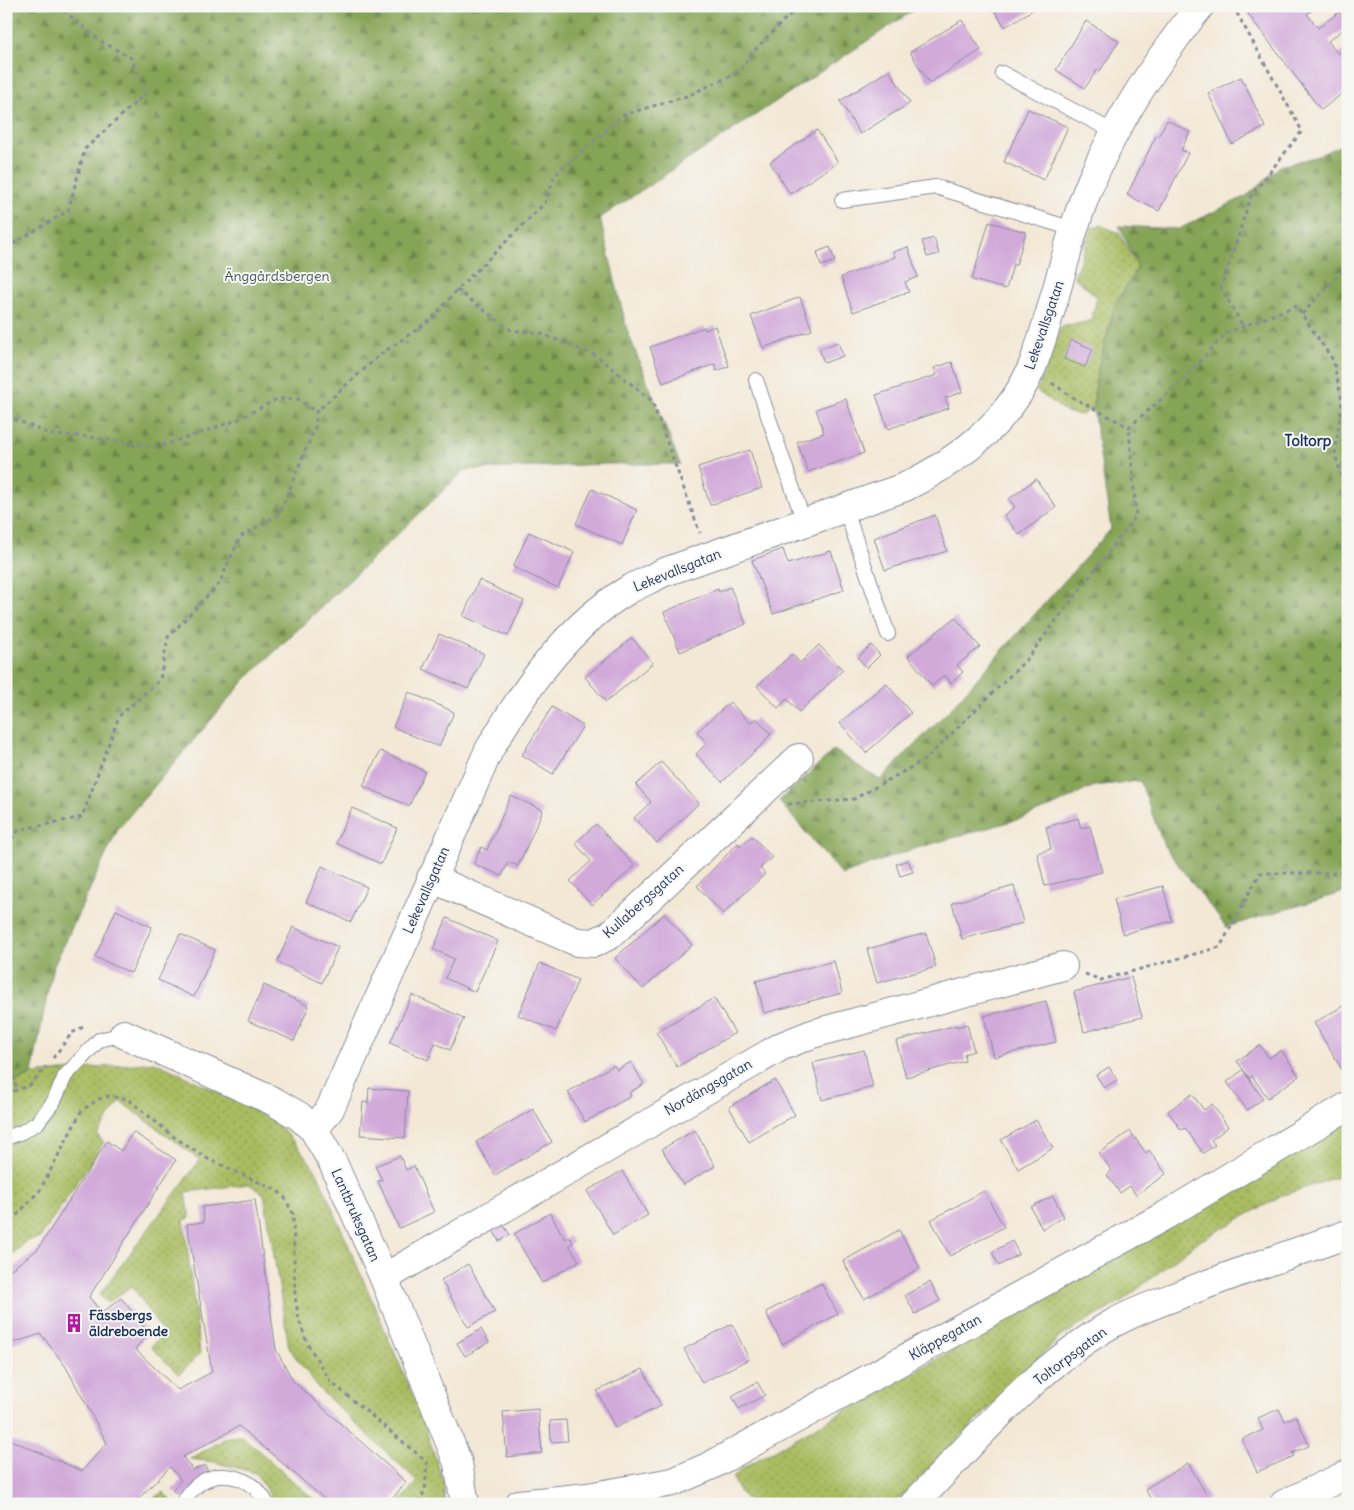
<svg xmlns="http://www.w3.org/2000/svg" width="1354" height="1510" font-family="Delius,sans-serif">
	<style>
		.grass { fill: url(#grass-dots); stroke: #62765f }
		.forest { fill: url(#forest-firs); stroke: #506a5a }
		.building { fill: #d1aada }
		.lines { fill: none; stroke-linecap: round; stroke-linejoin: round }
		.service-casing { stroke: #878c9a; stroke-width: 16 }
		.minor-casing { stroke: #878c9a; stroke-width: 30 }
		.tertiary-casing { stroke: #878c9a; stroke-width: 30 }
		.path { stroke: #878c9a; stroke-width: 3; stroke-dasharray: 4 4; stroke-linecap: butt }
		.service { stroke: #fff; stroke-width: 14 }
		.minor { stroke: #fff; stroke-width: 28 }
		.tertiary { stroke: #fff; stroke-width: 28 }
		.labels { text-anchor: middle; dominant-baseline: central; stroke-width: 4; stroke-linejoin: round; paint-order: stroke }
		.park-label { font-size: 14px; fill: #46595f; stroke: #f6f6f2 }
		.street-label { font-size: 14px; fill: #1b2f5e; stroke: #f6f6f2 }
		.poi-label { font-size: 14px; font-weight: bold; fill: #1b2f5e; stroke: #f6f6f2; text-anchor: start }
		.neighbourhood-label { font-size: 15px; font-weight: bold; fill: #1b2f5e; stroke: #f6f6f2 }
	</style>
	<defs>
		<pattern id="grass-dots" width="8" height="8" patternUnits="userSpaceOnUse" patternTransform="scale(1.25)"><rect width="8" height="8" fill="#a9bc60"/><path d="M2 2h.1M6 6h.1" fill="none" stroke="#899952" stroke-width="1.8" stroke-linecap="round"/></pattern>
		<pattern id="forest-firs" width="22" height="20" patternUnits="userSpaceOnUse" patternTransform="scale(1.25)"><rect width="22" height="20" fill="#86a456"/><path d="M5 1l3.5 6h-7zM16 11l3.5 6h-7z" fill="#6d864a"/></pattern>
	</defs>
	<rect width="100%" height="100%" fill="#f6f6f2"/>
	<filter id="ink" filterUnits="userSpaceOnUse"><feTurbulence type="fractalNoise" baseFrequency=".02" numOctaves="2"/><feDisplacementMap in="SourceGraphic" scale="10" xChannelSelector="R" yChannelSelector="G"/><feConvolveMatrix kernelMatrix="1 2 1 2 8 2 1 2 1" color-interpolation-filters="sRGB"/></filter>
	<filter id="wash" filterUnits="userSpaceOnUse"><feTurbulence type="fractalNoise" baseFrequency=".0096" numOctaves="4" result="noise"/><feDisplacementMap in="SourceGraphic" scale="20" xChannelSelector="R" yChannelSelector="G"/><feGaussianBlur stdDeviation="1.12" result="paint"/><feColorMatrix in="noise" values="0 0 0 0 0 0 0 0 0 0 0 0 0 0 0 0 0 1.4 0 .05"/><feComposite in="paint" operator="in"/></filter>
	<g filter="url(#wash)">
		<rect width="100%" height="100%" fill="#f3e8d6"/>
		<g class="grass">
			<path d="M1100,225L1119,233L1138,267L1115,305L1097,373L1093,408L1081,415L1066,412L1037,391L1061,327L1091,321L1097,297L1074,277L1092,228Z"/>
			<path d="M155,1062L250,1107L276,1123L297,1145L317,1172L420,1412L444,1484V1504H398L417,1481L319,1389L289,1348L264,1194L249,1184L186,1192L190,1218L184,1220L200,1353L179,1375L151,1347L163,1333L132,1286L108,1303L99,1295L200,1160L120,1101L97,1135L104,1142L40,1238L28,1240L8,1258L13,1266L6,1270V1088L32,1074Z"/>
			<path d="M1348,1120V1173L1284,1195L1241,1218L1196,1243L1122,1301L1060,1337L894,1504H751L740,1493L733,1478L741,1469L1028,1308Z"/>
			<path d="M242,1436L319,1504H275L256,1473L214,1462L190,1459L228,1437Z"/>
			<path d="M163,1492L172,1501L171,1504H146Z"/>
		</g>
		<g class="forest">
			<path d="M6,6H920L600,218L627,330L680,464H607L465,470L245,680L118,829L52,970L32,1074L6,1088Z"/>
			<path d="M1348,142V891L1226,927L1164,846L1140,781L1094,786L1054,806L1023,818L910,850L842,875L779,801L834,750L880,780L950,709L1111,529L1093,408L1097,373L1115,305L1138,267L1119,226L1179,229L1248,195L1280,166L1315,157Z"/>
		</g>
		<g id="blocks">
			<g class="building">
				<path d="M992,6H1039L1005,27Z"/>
				<path d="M1242,6H1318L1307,14L1318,28L1339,12L1348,26L1328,41L1338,54L1348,47V89L1321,110Z"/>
				<path d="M962,20L981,50L929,83L910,52Z"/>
				<path d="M1086,21L1119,41L1100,71L1097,70L1085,88L1056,70Z"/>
				<path d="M889,70L910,103L860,134L840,101Z"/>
				<path d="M1241,77L1265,127L1232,144L1208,93Z"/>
				<path d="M1028,109L1068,127L1044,180L1004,162Z"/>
				<path d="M1167,120L1190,132L1181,150L1188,153L1159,211L1127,195L1156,136L1158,137Z"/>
				<path d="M817,130L838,162L790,194L770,162Z"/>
				<path d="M989,222L1026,232L1016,265H1013L1006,289L972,280Z"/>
				<path d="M934,238L939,254L927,257L922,241Z"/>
				<path d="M830,247L835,261L821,266L817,252Z"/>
				<path d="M908,247L918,277L905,282L909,292L853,312L841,277L895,257L893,252Z"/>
				<path d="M800,297L812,330L763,348L751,316Z"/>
				<path d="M715,326L729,366L717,371L715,364L663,383L650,347L704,327L705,330Z"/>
				<path d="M1071,340L1093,349L1085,367L1064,359Z"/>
				<path d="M838,342L843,356L824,363L819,349Z"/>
				<path d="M952,362L962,392L945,398L949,408L888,429L876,395L937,375L934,368Z"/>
				<path d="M846,399L864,453L808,472L797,442L824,433L816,409Z"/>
				<path d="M750,450L762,488L710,505L698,467Z"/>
				<path d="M1036,479L1056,507L1019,535L1004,515L1015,507L1009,499Z"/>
				<path d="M592,489L637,510L622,545L576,524Z"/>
				<path d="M935,515L947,551L885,570L874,538Z"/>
				<path d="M529,532L574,552L558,588L513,567Z"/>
				<path d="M783,549L788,564L831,551L844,590L773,614L752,560Z"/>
				<path d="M479,580L524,601L508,636L463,616Z"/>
				<path d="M730,587L746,624L680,652L664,612L718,589L719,592Z"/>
				<path d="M955,617L980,647L957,665L963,672L951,683L945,675L932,686L908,656Z"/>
				<path d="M439,634L484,654L468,689L423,669Z"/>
				<path d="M632,638L653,663L606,702L585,677Z"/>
				<path d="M819,645L843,670L799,712L787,699L778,708L757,686L792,654L800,663Z"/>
				<path d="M871,645L880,655L867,668L858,658Z"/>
				<path d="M886,683L911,713L866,753L840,723Z"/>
				<path d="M409,692L454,712L439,747L393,727Z"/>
				<path d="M730,702L750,723L756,718L771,734L765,740L766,741L722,782L696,754L707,743L697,732Z"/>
				<path d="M552,707L583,726L553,774L522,755Z"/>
				<path d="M380,751L425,771L409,806L363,786Z"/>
				<path d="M661,762L699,803L657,843L634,818L651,802L636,785Z"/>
				<path d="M511,796L543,810L518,866L508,862L502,876L474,864L481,847L487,850Z"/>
				<path d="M352,808L397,828L381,864L336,843Z"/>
				<path d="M1078,818L1081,828L1090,826L1102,872L1045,886L1037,853L1051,849L1046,827Z"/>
				<path d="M596,824L635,866L592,905L570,881L591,861L575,843Z"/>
				<path d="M752,836L772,857L760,868L765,874L723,914L697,886L738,843L740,846Z"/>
				<path d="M908,860L913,872L900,876L896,864Z"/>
				<path d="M322,866L367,887L351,922L306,902Z"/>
				<path d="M1014,886L1023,923L962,939L952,903Z"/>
				<path d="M1163,886L1172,921L1123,934L1114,899Z"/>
				<path d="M116,910L152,927L131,973L95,957Z"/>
				<path d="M664,914L692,945L643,989L615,958Z"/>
				<path d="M447,918L498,941L475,992L445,978L454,959L433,949Z"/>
				<path d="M293,927L338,947L322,983L277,962Z"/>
				<path d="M926,933L936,967L877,983L867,949Z"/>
				<path d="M180,934L215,950L194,997L158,980Z"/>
				<path d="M834,961L842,993L764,1013L756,981Z"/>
				<path d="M540,963L578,980L556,1031L518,1015Z"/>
				<path d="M1131,977L1142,1017L1084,1032L1074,992Z"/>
				<path d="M264,985L309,1006L294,1041L248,1021Z"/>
				<path d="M412,995L464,1018L450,1050L435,1043L428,1060L390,1043Z"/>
				<path d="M714,998L735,1033L677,1067L656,1032Z"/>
				<path d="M1046,1001L1056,1042L994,1057L984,1016Z"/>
				<path d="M1348,1003V1067L1342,1070L1314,1023Z"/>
				<path d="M967,1024L974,1051L964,1054L965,1061L906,1077L896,1041L957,1025V1027Z"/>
				<path d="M1260,1045L1269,1058L1281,1050L1299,1076L1268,1098L1252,1076L1249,1078L1237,1061Z"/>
				<path d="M864,1050L873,1087L822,1100L813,1063Z"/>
				<path d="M631,1062L644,1084L629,1093L631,1096L585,1122L568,1092L614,1065L617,1070Z"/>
				<path d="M1109,1067L1117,1080L1104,1088L1096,1075Z"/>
				<path d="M1243,1070L1263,1099L1247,1110L1227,1082Z"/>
				<path d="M775,1080L795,1115L749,1142L729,1107Z"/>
				<path d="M369,1088L408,1091L405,1138L360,1135L363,1102L368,1103Z"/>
				<path d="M1192,1094L1204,1110L1212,1104L1228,1127L1211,1140L1215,1145L1203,1153L1185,1128L1181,1130L1168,1111Z"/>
				<path d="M533,1109L552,1142L495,1175L476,1142Z"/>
				<path d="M1036,1120L1053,1148L1018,1169L1001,1140Z"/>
				<path d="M695,1130L715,1166L683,1185L662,1149Z"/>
				<path d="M1130,1131L1146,1153L1149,1150L1166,1174L1136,1195L1130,1186L1120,1193L1107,1175L1112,1171L1099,1153Z"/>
				<path d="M133,1132L176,1160L89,1297L102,1313L121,1298L149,1333L135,1349L178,1390L212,1372L187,1224L204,1222L202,1207L255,1200L276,1350L294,1382L406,1482L388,1504H330L239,1426L183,1457L193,1470L205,1465L214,1486L206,1488L190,1502L172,1490L181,1480L170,1467L133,1504H6V1438L82,1471L107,1443L66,1367L41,1334L6,1345V1273L38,1249L107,1141L121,1151Z"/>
				<path d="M400,1156L406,1170L414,1166L434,1212L399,1228L378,1181L382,1180L375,1166Z"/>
				<path d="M622,1171L648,1215L613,1235L587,1191Z"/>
				<path d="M984,1191L1004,1227L950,1256L931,1220Z"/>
				<path d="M1053,1196L1064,1217L1042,1229L1031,1207Z"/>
				<path d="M550,1213L565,1239L569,1236L573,1243L569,1245L579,1261L542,1283L514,1234Z"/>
				<path d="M503,1224L510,1235L499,1241L493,1230Z"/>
				<path d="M899,1230L920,1268L864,1299L843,1261Z"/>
				<path d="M1012,1241L1019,1254L999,1266L992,1252Z"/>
				<path d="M468,1264L495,1312L468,1327L441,1280Z"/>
				<path d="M930,1282L940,1301L915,1314L905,1295Z"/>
				<path d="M821,1283L838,1314L782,1344L766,1312Z"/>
				<path d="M732,1324L749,1359L702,1383L684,1349Z"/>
				<path d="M481,1329L489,1342L465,1356L457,1343Z"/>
				<path d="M643,1369L661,1406L615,1428L597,1391Z"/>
				<path d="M757,1382L765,1395L739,1409L732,1396Z"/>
				<path d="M1348,1399V1418L1341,1401Z"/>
				<path d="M538,1409L542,1453L507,1457L503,1412Z"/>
				<path d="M1279,1409L1285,1421L1296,1416L1309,1446L1292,1453L1294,1456L1257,1472L1242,1439L1263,1430L1258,1418Z"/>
				<path d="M566,1420L568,1441L551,1442L550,1421Z"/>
				<path d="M1188,1463L1209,1499L1200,1504H1154L1145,1489Z"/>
			</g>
		</g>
	</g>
	<g filter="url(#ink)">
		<use href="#blocks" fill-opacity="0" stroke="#878c9a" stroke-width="1"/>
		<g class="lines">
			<g class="service-casing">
				<g id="service">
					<path d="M1002,73L1114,132"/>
					<path d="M842,200L936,187L1073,229"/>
					<path d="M756,380L804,522"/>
					<path d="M845,508L888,634"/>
					<path d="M6,1138L22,1132L37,1123L54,1101L65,1076L99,1040L124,1034"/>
					<path d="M183,1504C200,1465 249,1468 267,1504"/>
				</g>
			</g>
			<g class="minor-casing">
				<g id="minor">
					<path d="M431,878L577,942L594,943L610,935L799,758"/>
					<path d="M124,1034L273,1101L299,1116L314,1130L333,1163L384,1278L458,1463L465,1504"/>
					<path d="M314,1130L330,1109L489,750C524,690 567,626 628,590C639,584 651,579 662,573L905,487C957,461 1009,423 1032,367C1056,306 1066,240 1092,179C1119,117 1157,60 1200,6"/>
					<path d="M384,1278L782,1046L812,1034L1063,966"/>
					<path d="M519,1504L588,1497L673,1482L710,1466L1166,1215L1348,1106"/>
					<path d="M1284,1504L1348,1474"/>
				</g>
			</g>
			<g class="tertiary-casing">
				<path id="tertiary" d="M914,1504C975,1441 1034,1369 1110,1325C1134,1311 1161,1302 1187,1292C1240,1271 1294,1253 1348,1234"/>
			</g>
			<g class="path">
				<path d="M1233,6L1302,131L1251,196L1221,288L1243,326"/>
				<path d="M6,248L68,211L85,149L146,93L131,58L99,40L62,9L63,6"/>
				<path d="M457,290L511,330L540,333L597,356L652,401L700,533"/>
				<path d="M1302,314L1348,265"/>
				<path d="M1052,383L1072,397L1129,427L1180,383L1226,333L1296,306L1333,360L1342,401L1335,455L1348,494"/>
				<path d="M6,420L14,419L52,435L82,436L159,447L237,420L277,399H298L316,412"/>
				<path d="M788,804L854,799L926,759L1027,659L1136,516L1129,427"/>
				<path d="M6,845L19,830L82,817L119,716L160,680L168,637L219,584L240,537L279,514L316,425V412L381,354L432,319L457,290L545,203L555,175L623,115L687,96L739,72L752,53L789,15L806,6"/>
				<path d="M1085,974L1101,980L1220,947L1260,873H1348"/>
				<path d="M53,1058L72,1033L83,1027"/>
				<path d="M6,1061L18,1091"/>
				<path d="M6,1094L30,1085L46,1067"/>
				<path d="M6,1227L40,1190L82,1110L99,1099L109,1096L128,1099L174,1137L208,1159L276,1190L284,1196L293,1214L295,1296L299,1320L307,1343L330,1381L427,1462L425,1491L417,1504"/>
			</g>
			<use href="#service" class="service"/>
			<use href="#minor" class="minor"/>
			<use href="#tertiary" class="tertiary"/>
		</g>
	</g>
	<defs>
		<g id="building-bare" transform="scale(1.5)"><path d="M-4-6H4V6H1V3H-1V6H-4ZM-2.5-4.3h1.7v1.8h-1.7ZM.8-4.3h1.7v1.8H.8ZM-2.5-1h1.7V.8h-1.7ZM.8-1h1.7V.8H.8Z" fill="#b5179e" stroke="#f6f6f2" stroke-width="2.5" paint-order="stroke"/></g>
	</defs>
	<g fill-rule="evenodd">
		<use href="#building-bare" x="74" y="1323"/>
	</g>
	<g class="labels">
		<g class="park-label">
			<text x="277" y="276">Änggårdsbergen</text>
		</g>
		<g class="street-label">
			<text transform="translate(1044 325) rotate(-71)">Lekevallsgatan</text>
			<text transform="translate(677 570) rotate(-22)">Lekevallsgatan</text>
			<text transform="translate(426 890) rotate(-66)">Lekevallsgatan</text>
			<text transform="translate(643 901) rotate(-42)">Kullabergsgatan</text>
			<text transform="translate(708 1087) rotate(-30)">Nordängsgatan</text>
			<text transform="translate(356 1215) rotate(66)">Lantbruksgatan</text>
			<text transform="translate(945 1337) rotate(-29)">Kläppegatan</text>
			<text transform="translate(1070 1356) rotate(-37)">Toltorpsgatan</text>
		</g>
		<g class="poi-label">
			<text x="89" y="1315">Fässbergs<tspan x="89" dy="16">äldreboende</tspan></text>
		</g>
		<g class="neighbourhood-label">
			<text x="1308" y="440">Toltorp</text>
		</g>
	</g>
	<rect width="1354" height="1510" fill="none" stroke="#f6f6f2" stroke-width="25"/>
</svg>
